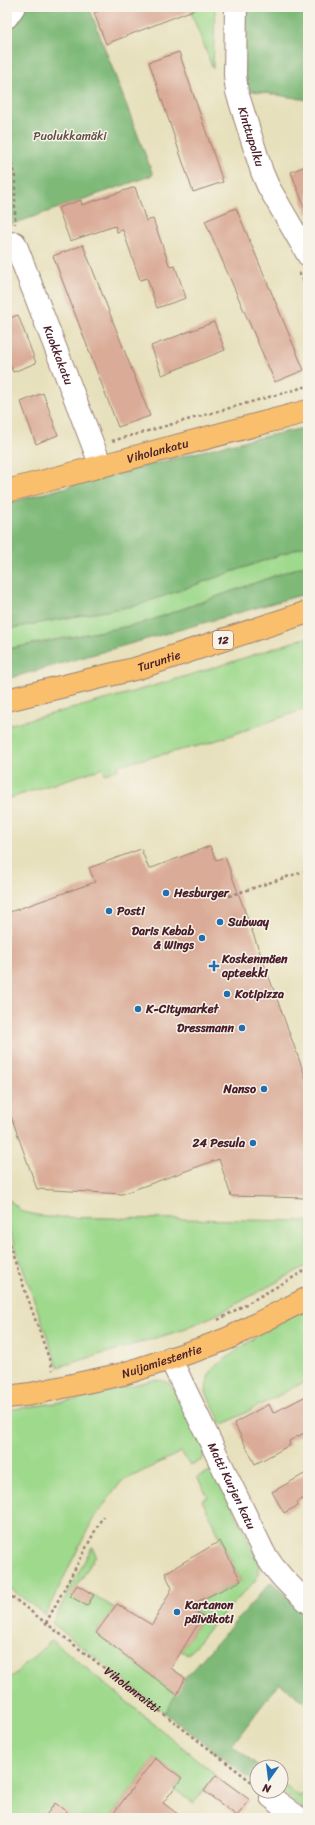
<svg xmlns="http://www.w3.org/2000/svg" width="315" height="1825" font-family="Sriracha,sans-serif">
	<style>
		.green { fill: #9ed98c; stroke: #747c5c }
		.forest { fill: #7eb978; stroke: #646c52 }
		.building { fill: #daab97 }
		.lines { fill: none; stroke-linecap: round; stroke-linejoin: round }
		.minor-casing { stroke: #988074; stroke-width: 24 }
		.major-casing { stroke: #988074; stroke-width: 24 }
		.highway-casing { stroke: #988074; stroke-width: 24 }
		.path { stroke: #988074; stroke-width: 2.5; stroke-dasharray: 3 3; stroke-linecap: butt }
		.minor { stroke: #fff; stroke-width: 22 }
		.major { stroke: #f9bf6d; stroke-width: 22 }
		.highway { stroke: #f9bf6d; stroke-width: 22 }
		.poi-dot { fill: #1f6fb2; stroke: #f7f3e8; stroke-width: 1.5 }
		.labels { text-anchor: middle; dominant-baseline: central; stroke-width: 3; stroke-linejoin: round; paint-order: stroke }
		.shield { fill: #f7f3e8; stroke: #7e5f64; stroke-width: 1 }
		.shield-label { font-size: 11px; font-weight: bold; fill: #4a1f2b }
		.park-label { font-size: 12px; fill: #5f4e43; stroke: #f7f3e8 }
		.street-label { font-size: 12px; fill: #4a1f2b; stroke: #f7f3e8 }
		.poi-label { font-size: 12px; font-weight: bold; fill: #4a1f2b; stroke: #f7f3e8; text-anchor: start }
	</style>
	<rect width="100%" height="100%" fill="#f7f3e8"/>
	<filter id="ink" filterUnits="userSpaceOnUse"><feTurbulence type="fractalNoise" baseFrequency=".025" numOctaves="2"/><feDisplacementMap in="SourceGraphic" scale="8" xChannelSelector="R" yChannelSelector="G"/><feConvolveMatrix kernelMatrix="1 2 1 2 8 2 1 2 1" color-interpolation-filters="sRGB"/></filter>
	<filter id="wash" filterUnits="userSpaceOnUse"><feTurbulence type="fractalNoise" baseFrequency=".012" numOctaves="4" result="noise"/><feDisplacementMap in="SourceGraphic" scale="16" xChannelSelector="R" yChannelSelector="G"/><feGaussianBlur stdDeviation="0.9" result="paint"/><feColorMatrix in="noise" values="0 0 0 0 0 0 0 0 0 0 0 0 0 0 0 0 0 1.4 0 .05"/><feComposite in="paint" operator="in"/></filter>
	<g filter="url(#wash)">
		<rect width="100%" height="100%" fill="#e7e0bc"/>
		<g class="green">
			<path d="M189,7H215L213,69Z"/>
			<path d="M308,545V564L140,624L7,649V629L138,605Z"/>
			<path d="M308,637V708L206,744L118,765L119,769L105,774L103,768L7,799V725C109,701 209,670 308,637Z"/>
			<path d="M7,1198L23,1212L46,1217L308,1221V1265L216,1315L179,1331L58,1367L7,1224Z"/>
			<path d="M308,1306V1380L222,1425L206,1392L208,1377L214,1367L260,1334Z"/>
			<path d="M153,1380C158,1380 163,1380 168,1383C181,1392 198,1432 206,1448L202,1460L190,1465L181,1452L121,1482L92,1521L45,1615L7,1586V1410L75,1400Z"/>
			<path d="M208,1472L217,1475L259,1562V1574L254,1582L209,1629L188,1655L181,1651L203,1616L186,1607L241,1581L202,1500L208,1497L197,1477Z"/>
			<path d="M92,1547L96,1555L71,1596L87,1606L94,1595L114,1608L96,1633L177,1695L165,1713L52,1623Z"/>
			<path d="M52,1640L216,1775L194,1803L174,1789L182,1778L155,1758L110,1818H7V1681Z"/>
			<path d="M284,1785L300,1797L308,1787V1813L281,1791Z"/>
		</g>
		<g class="forest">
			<path d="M21,7H89L153,175L7,226V26Z"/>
			<path d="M244,7H308V100L247,90L244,73Z"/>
			<path d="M308,427V545L138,605L7,629V503L221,446Z"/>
			<path d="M308,564V593L7,679V649L140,624Z"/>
			<path d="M271,1582L308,1613V1704L279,1683L232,1745L260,1767H257V1784L165,1713L185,1678Z"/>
		</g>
		<g id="blocks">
			<g class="building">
				<path d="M109,7H198V8L106,44L94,13Z"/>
				<path d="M179,52L223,182L193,192L149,62Z"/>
				<path d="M308,165V214H307L291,172Z"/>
				<path d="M135,187L146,221L153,219L170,267L175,266L186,298L157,308L147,278L140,280L123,230L117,232L115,226L70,241L58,208L81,200L82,205Z"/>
				<path d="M236,208L304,370L275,382L205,221Z"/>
				<path d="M83,245L150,416L118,427L53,256Z"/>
				<path d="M18,315L36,363L13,372L7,356V319Z"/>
				<path d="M214,322L225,350L162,375L151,346Z"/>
				<path d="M43,393L58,435L36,444L21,402Z"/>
				<path d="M210,846L216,860L225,857L308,1084V1198L231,1196L219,1159L122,1194L37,1189L7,1105V913L95,882L89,868L141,849L149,869Z"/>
				<path d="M308,1395V1431L289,1441L290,1445L255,1464L234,1423L269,1404L273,1413Z"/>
				<path d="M308,1472V1496L297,1502L299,1505L284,1513L272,1492Z"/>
				<path d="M220,1541L241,1581L186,1607L203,1616L171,1668L185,1678L177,1695L96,1633L117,1604L152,1625L172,1588L165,1573Z"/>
				<path d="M77,1585L94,1595L87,1606L70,1596Z"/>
				<path d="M155,1758L182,1778L163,1803L183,1818H110Z"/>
				<path d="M216,1775L250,1800L237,1816L204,1791Z"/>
				<path d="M55,1803L75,1818H44Z"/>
			</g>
		</g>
	</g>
	<g filter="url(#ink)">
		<use href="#blocks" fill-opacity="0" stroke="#988074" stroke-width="1"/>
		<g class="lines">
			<g class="minor-casing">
				<g id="minor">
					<path id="s2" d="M236,7L235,75L237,92L262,172L268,186L308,255"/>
					<path d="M7,17L14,7"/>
					<path id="s3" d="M15,243L101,466"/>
					<path id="s4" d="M170,1358L264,1553C276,1573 290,1587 308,1602"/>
					<path d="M271,1797L299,1818"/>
				</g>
			</g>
			<g class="major-casing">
				<g id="major">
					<path id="s5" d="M7,491L308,411"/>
					<path id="s6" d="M7,1397L31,1394L123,1374L200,1349L229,1338L308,1298"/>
				</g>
			</g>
			<g class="highway-casing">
				<g id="highway">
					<path id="s7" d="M7,700L138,668L308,612"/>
				</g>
			</g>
			<g class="path">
				<path d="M7,146L15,177V224"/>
				<path d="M299,273L308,288"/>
				<path d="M112,441L308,386"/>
				<path d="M229,896L308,870"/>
				<path d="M7,1239L53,1370"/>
				<path d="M218,1320L308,1269"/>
				<path id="s1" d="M7,1593L257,1786"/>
				<path d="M46,1623L103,1516"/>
			</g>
			<use href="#minor" class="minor"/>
			<use href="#major" class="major"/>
			<use href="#highway" class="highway"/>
		</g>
	</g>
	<g class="poi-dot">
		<circle cx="166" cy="893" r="4"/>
		<circle cx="109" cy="911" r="4"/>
		<circle cx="220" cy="922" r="4"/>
		<circle cx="202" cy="938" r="4"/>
		<path d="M212 960h4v4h4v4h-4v4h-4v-4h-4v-4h4z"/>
		<circle cx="227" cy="994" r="4"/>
		<circle cx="138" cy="1009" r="4"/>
		<circle cx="242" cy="1028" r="4"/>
		<circle cx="264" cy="1089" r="4"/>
		<circle cx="253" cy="1143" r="4"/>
		<circle cx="177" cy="1612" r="4"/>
	</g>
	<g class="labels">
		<rect class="shield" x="213" y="631" width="20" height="18" rx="3"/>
		<g class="shield-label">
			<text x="223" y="640">12</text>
		</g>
		<g class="park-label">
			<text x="70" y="136">Puolukkamäki</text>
		</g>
		<g class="street-label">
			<text stroke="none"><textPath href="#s2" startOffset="132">Kinttupolku</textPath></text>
			<text stroke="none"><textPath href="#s3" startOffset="120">Kuokkakatu</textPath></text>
			<text stroke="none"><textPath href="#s5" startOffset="156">Viholankatu</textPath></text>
			<text stroke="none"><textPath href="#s7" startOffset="157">Turuntie</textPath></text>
			<text stroke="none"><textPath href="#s6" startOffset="159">Nuijamiestentie</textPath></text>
			<text stroke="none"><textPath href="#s4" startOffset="142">Matti Kurjen katu</textPath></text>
			<text stroke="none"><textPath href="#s1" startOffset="158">Viholanraitti</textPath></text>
		</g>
		<g class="poi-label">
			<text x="174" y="893">Hesburger</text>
			<text x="117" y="911">Posti</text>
			<text x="228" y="922">Subway</text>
			<text x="194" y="931" text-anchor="end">Daris Kebab<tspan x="194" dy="14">&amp; Wings</tspan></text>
			<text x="222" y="959">Koskenmäen<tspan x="222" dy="14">apteekki</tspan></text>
			<text x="235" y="994">Kotipizza</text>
			<text x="146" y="1009">K-Citymarket</text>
			<text x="234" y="1028" text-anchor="end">Dressmann</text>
			<text x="256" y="1089" text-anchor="end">Nanso</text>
			<text x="245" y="1143" text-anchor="end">24 Pesula</text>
			<text x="185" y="1605">Kartanon<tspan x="185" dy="14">päiväkoti</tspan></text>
		</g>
	</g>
	<rect width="315" height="1825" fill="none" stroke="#f7f3e8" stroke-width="24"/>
	<g transform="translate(269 1779) rotate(194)"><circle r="19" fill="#f7f3e8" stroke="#b29e9c"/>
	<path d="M0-3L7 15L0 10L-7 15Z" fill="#1f6fb2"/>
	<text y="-6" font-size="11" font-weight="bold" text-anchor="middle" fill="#4a1f2b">N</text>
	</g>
</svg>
